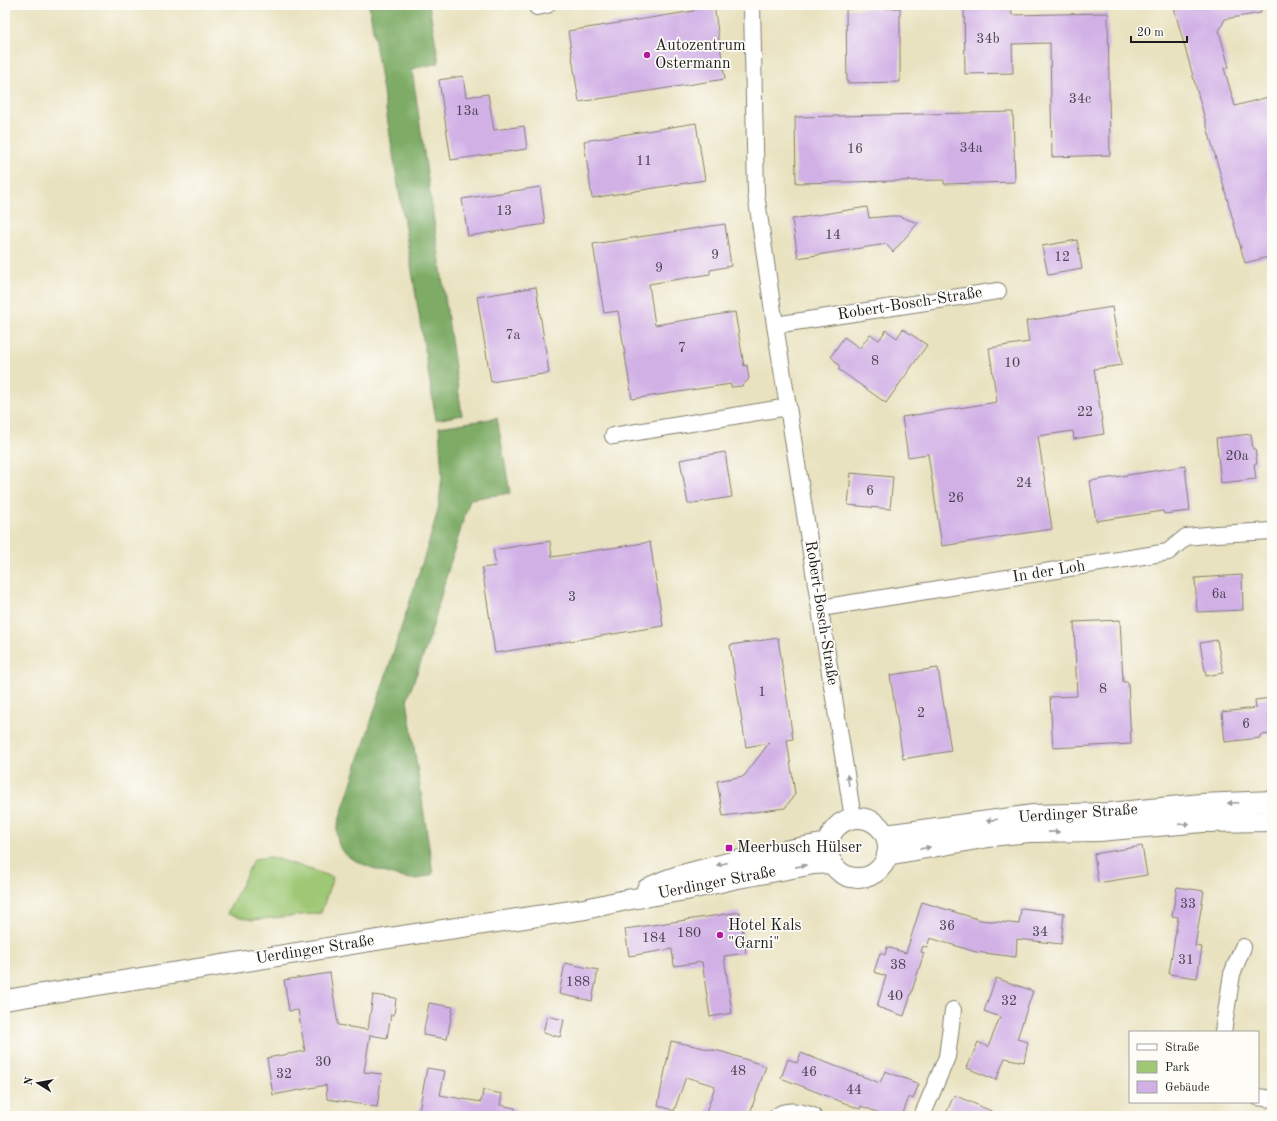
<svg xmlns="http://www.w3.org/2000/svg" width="1277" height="1121" font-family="'Old Standard TT',serif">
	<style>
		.green { fill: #9ec875; stroke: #5d7248 }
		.forest { fill: #7eac66; stroke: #4d6441 }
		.building { fill: #d1b0e6 }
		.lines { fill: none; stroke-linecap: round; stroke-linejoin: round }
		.minor-casing { stroke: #827f6e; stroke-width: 18 }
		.tertiary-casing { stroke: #827f6e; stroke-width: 22 }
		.minor { stroke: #fff; stroke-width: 16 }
		.tertiary { stroke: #fff; stroke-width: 20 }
		.oneway { fill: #999 }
		.poi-dot { fill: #b5179e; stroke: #fdfcf7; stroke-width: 1.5 }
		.labels { text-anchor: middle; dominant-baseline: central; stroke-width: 3.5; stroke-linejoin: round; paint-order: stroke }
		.number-label { font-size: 14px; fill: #49414e }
		.poi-label { font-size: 16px; fill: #1c1c1c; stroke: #fdfcf7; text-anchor: start }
		.street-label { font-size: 16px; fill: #1c1c1c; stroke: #fdfcf7 }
	</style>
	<rect width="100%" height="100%" fill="#fdfcf7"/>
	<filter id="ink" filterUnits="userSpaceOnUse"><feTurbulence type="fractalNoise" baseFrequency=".025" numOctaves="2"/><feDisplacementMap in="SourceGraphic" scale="8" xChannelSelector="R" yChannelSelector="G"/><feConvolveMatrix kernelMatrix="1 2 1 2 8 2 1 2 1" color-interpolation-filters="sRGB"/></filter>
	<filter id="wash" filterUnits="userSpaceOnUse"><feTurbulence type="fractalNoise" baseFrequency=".012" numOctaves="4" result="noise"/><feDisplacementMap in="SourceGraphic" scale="16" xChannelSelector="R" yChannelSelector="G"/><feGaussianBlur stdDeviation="0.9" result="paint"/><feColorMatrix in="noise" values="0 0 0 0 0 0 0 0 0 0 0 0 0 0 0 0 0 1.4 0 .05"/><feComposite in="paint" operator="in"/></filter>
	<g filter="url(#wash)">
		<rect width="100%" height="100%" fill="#e9e2c0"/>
		<path class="green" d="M272,857L333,877L321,913L252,920L227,914L254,859Z"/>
		<g class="forest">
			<path d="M369,5H429L439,63L412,69L462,415L436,420Z"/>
			<path d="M497,418L510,493L470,499L446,577L429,640L407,700L433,874C428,875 421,879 415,879C402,880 349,862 342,851C337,844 337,835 337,827L428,545L438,510L442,477L439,427Z"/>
		</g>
		<g id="blocks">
			<g class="building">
				<path d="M710,5H714L725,79L579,102L568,31L694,11L693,8Z"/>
				<path d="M964,5H1011L1012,15L1108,13L1110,155L1052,157L1050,43L1012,44L1013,73L965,74Z"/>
				<path d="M1185,5H1260L1261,13L1225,19L1219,31L1229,67L1224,68L1235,106L1272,96V256L1245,263L1174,8Z"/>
				<path d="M900,8V82L847,83L846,9Z"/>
				<path d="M463,76L466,97L488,94L494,130L524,126L527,149L451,160L439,80Z"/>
				<path d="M1013,112L1015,182L944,184V180L796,183L795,117Z"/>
				<path d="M696,123L705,180L592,198L584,141Z"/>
				<path d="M540,187L545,224L468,236L462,199Z"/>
				<path d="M867,207L869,218L890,216H898L918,223L893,252L886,244L798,258L792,219Z"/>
				<path d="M725,224L731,266L710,270V274L649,284L655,325L735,312L744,366L747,365L749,379L742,386L731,387V384L632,399L618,311L604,313L593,244Z"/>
				<path d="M1077,240L1082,269L1048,275L1042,246Z"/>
				<path d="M536,287L549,373L491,382L477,297Z"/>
				<path d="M1112,307L1122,365L1094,369L1104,434L1074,439L1073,431L1038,436L1052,529L942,546L928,454L908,457L902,417L997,402L989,348L1029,342L1026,321Z"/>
				<path d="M903,329L927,345L886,403L838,369L840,367L831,356L844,337L860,348L870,334L879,340L886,330L897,338Z"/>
				<path d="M1251,434L1253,449L1255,448L1257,464H1254L1256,479L1221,483L1216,438Z"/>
				<path d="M725,452L732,497L688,504L680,460Z"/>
				<path d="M1185,466L1190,511L1164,514L1163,511L1096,521L1090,481Z"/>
				<path d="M851,473L893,477L890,509L848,505Z"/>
				<path d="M550,541L552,557L650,542L663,626L495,653L482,568L496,566L493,550Z"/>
				<path d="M1242,575L1243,610L1197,612L1195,578Z"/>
				<path d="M1120,620L1123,682H1128L1131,744L1053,748L1050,697L1077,696L1074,622Z"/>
				<path d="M778,638L793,739L787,740L795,794L785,808L723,816L717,781L744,776L769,743L746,747L730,645Z"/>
				<path d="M1217,640L1223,673L1206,676L1200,643Z"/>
				<path d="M938,668L951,751L903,759L890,675Z"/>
				<path d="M1272,698V713H1268L1270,734L1260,735V738L1225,742L1222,712L1256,708L1255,700Z"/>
				<path d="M1142,846L1147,875L1098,883L1094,854Z"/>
				<path d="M1177,887L1204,891L1195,946L1202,947L1197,978L1169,974L1178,917L1172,916Z"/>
				<path d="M922,902L981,920L1019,924L1021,908L1064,913L1061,944L1017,939L1016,957L976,952L930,938L927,947L923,946L921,952L924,953L904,1016L877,1007L886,976L874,972L880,953L885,955L887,947L906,953Z"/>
				<path d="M740,912L746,953L724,956L732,1013L710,1017L702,962L674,966L672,949L629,956L625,929Z"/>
				<path d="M565,963L598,970L592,1001L559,994Z"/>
				<path d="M330,973L338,1025L368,1030L373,995L396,998L394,1015L391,1014L387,1038L370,1035L364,1072L382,1074L377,1107L327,1099L326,1085L273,1095L267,1058L305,1051L298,1010L289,1011L284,980Z"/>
				<path d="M996,978L1033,991L1017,1039L1028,1042L1024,1062L1005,1058L996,1080L967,1068L978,1042L988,1047L1000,1017L984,1011Z"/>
				<path d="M429,1003L453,1007L447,1039L423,1035Z"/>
				<path d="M547,1016L564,1020L560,1037L543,1033Z"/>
				<path d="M671,1041L723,1052L766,1066L749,1116H705L715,1086L686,1077L674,1111L658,1105Z"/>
				<path d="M801,1053L880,1083L885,1071L919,1084L913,1099L909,1097L902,1116H887L861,1106L860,1109L781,1078L788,1059L797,1063Z"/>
				<path d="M427,1068L445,1071L440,1095L481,1102L483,1090L502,1094L500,1105L515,1108V1116H418Z"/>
				<path d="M954,1095L1003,1116H945Z"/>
			</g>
		</g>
	</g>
	<g filter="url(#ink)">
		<use href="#blocks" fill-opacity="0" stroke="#827f6e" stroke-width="1"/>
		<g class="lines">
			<g class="minor-casing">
				<g id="minor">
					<path d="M752,5L756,194L775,325L853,818"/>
					<path d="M537,7L547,5"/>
					<path d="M775,325L998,291"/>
					<path d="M613,436L788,407"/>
					<path d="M821,608L1168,552L1186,537L1217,534L1272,531"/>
					<path d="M1223,1032L1232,974L1243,947"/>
					<path d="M1258,1097L1272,1099"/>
					<path d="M777,1116C787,1108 802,1112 813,1116"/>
					<path d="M922,1116L947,1057L953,1010"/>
				</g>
			</g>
			<g class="tertiary-casing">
				<g id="tertiary">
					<circle cx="858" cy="848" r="30"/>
					<path d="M885,835L1033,815L1110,813L1201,804L1272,801"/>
					<path d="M887,855L1000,835L1029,832L1099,831L1203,822L1272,821"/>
					<path d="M647,889C669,877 693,872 717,866C754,856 791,849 828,843"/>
					<path d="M5,1000L408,935L585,909L626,900L686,890L733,879L814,864L832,863"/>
				</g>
			</g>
			<use href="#minor" class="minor"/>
			<use href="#tertiary" class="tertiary"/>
		</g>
		<defs><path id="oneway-solid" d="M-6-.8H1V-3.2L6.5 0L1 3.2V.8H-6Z"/></defs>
		<g class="oneway">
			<use href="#oneway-solid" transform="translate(848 780) rotate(-99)"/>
			<use href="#oneway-solid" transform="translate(1233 803) rotate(177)"/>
			<use href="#oneway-solid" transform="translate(992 820) rotate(173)"/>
			<use href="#oneway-solid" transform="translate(1184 824) rotate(-4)"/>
			<use href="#oneway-solid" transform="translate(1054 832) rotate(-1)"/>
			<use href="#oneway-solid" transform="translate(925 848) rotate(-11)"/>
			<use href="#oneway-solid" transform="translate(722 864) rotate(166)"/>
			<use href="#oneway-solid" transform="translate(801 866) rotate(-11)"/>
		</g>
	</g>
	<g class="poi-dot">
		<circle cx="647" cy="55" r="4"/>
		<rect x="725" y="844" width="8" height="8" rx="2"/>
		<circle cx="720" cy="935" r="4"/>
	</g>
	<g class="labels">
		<g class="number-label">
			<text x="988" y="39">34b</text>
			<text x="1080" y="99">34c</text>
			<text x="467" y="111">13a</text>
			<text x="971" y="148">34a</text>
			<text x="855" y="149">16</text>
			<text x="644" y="161">11</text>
			<text x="504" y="211">13</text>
			<text x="833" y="235">14</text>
			<text x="715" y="255">9</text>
			<text x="1062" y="257">12</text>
			<text x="659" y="268">9</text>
			<text x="513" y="335">7a</text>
			<text x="682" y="348">7</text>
			<text x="875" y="361">8</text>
			<text x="1012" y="363">10</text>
			<text x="1085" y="412">22</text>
			<text x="1237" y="456">20a</text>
			<text x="1024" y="483">24</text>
			<text x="870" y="491">6</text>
			<text x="956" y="498">26</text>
			<text x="1219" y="594">6a</text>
			<text x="572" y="597">3</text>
			<text x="1103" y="689">8</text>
			<text x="762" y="692">1</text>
			<text x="921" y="713">2</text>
			<text x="1246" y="724">6</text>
			<text x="1188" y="904">33</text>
			<text x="947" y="926">36</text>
			<text x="1040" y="932">34</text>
			<text x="689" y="933">180</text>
			<text x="654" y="938">184</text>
			<text x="1186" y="960">31</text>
			<text x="898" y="965">38</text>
			<text x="578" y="982">188</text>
			<text x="895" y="996">40</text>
			<text x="1009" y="1001">32</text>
			<text x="323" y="1062">30</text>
			<text x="738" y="1071">48</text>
			<text x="809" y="1072">46</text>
			<text x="284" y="1074">32</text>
			<text x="854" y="1090">44</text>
		</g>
		<g class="poi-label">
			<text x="655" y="46">Autozentrum<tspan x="655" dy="18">Ostermann</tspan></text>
			<text x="737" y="848">Meerbusch Hülser</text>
			<text x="728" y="926">Hotel Kals<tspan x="728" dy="18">"Garni"</tspan></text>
		</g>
		<g class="street-label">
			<text transform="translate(910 304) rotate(-9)">Robert-Bosch-Straße</text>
			<text transform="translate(1049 572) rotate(-9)">In der Loh</text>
			<text transform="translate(821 613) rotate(81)">Robert-Bosch-Straße</text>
			<text transform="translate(1078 814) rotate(-4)">Uerdinger Straße</text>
			<text transform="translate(717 883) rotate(-11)">Uerdinger Straße</text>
			<text transform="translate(315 950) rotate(-9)">Uerdinger Straße</text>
		</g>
	</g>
	<rect width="1277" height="1121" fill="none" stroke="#fdfcf7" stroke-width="20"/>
	<rect x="1129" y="1031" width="130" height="72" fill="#fdfcf7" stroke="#a3a29f"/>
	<rect x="1137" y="1044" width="20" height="6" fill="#ffffff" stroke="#a3a29f"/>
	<text x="1165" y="1051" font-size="12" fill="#1c1c1c">Straße</text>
	<rect x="1137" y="1061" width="20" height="12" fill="#9ec875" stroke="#a3a29f"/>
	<text x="1165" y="1071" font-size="12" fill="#1c1c1c">Park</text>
	<rect x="1137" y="1081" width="20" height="12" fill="#d1b0e6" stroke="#a3a29f"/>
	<text x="1165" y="1091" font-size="12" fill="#1c1c1c">Gebäude</text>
	<g transform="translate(38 1083) rotate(281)" stroke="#fdfcf7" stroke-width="3" paint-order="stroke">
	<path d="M0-3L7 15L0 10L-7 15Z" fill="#1c1c1c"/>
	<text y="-6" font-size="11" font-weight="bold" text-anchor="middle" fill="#1c1c1c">N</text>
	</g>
	<path d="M1131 36v6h56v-6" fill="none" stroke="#1c1c1c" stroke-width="2"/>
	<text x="1137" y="36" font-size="12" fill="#1c1c1c" stroke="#fdfcf7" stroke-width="3" paint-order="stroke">20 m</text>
</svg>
